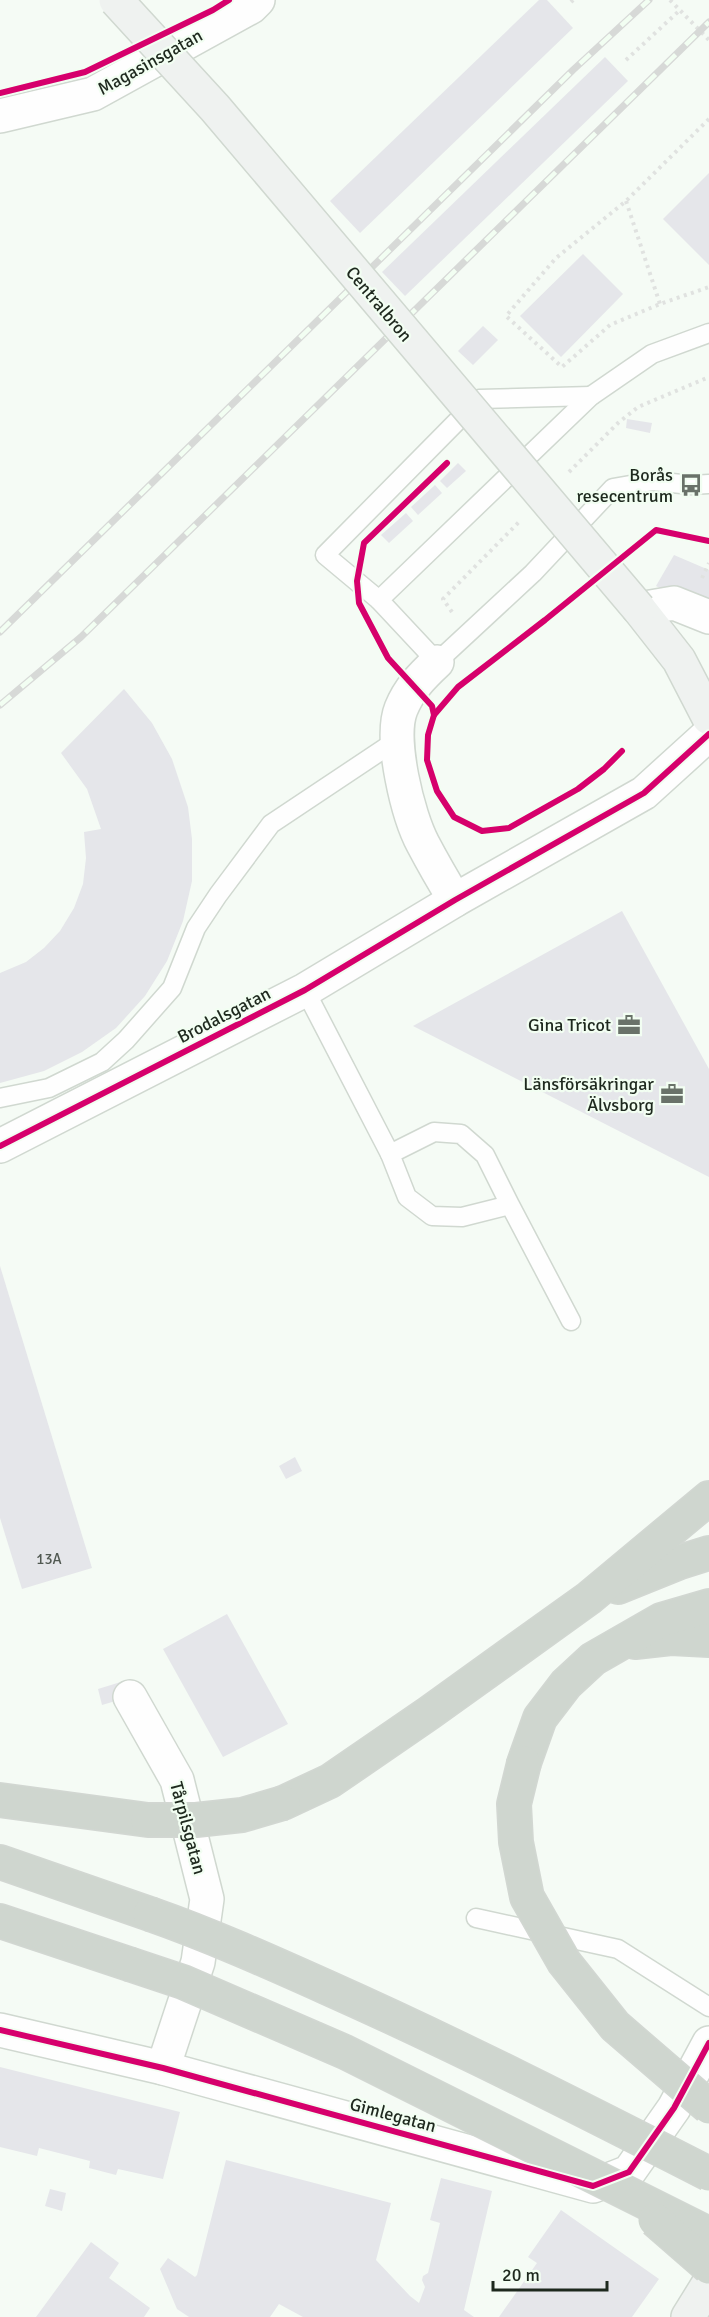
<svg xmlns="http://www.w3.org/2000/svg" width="709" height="2317" font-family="Signika,sans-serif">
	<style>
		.building { fill: #e5e6ea }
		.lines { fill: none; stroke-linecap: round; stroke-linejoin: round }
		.service-casing { stroke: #d0d8d0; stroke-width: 21 }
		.minor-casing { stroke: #d0d8d0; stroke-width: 36 }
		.tertiary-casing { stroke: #d0d8d0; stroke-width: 36 }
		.secondary-casing { stroke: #d0d8d0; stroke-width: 36 }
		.motorway-casing { stroke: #d2d7d2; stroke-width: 36 }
		.path { stroke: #e0e2e0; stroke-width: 4; stroke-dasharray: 3 4.5; stroke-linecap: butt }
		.service { stroke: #fefefe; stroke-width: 18 }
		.minor { stroke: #fefefe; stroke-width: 33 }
		.tertiary { stroke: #fefefe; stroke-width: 33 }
		.secondary { stroke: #eff2f0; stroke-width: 33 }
		.motorway { stroke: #cfd6cf; stroke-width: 33 }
		.rail-casing { stroke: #d7d9d7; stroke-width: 7 }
		.rail { stroke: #f2fef2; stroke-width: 4.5; stroke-dasharray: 14; stroke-linecap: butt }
		.secondary-bridge-casing { stroke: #d0d8d0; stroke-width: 36; stroke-linecap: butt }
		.motorway-bridge-casing { stroke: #d2d7d2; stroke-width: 36; stroke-linecap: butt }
		.secondary-bridge { stroke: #eff2f0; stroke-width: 33 }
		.motorway-bridge { stroke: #cfd6cf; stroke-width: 33 }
		.cycleway-casing { stroke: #f2fef2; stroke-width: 10 }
		.cycleway { stroke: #d6006c; stroke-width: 6 }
		.labels { text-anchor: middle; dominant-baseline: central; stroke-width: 4.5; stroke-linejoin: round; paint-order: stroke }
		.number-label { font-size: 15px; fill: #515952 }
		.street-label { font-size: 18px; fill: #1e291e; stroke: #f2fef2 }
		.poi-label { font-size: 18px; fill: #1e291e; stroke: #f2fef2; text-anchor: end }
	</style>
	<rect width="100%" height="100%" fill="#f5fbf5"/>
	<g class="building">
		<path d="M539,0H547L573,28L360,233L330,201Z"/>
		<path d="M605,57L628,81L405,296L382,272Z"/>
		<path d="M709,173V265L663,219Z"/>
		<path d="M583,254L623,294L561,357L520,316Z"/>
		<path d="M483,326L498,340L473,365L458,351Z"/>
		<path d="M627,419L652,423L650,433L626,428Z"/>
		<path d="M458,463L466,471L447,488L440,481Z"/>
		<path d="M435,485L442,493L418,515L411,507Z"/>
		<path d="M406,513L413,521L389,543L381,535Z"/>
		<path d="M674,555L709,570V609L685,601L656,586Z"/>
		<path d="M124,689L152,723L172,759L188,807L192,839V881L183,921L167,961L145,996L116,1028L82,1052L44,1071L0,1083V973L26,962L44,948L60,931L74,908L83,884L86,858L84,832L101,829L87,789L61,753Z"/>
		<path d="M622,911L709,1069V1177L413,1026Z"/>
		<path d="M0,1266L92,1568L22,1589L0,1518Z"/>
		<path d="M295,1457L302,1471L286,1479L279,1466Z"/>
		<path d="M227,1614L288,1724L223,1757L163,1649Z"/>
		<path d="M124,1681L129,1697L102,1705L98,1689Z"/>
		<path d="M0,2067L180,2112L163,2179L118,2169L116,2175L89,2168L90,2161L39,2148L37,2156L0,2147Z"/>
		<path d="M226,2160L391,2203L376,2260L410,2296L419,2303L425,2287L422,2280L423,2276L428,2273L440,2223L430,2220L441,2178L492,2191L464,2310L474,2317H303L279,2304L270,2317H189L177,2309L160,2269L168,2258L195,2277L197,2275Z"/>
		<path d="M50,2189L66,2193L62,2211L45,2206Z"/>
		<path d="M561,2210L659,2279L632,2317H499L537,2263L528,2257Z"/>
		<path d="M91,2242L119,2263L109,2278L150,2308L144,2317H36Z"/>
	</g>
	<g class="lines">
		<g class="service-casing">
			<g id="service">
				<path d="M709,333L652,354L591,396L379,600L437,662L533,573L613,488L653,481L691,485L709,484"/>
				<path d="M379,600L325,555L479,399L591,396"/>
				<path d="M305,990L390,1154"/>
				<path d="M0,1098L49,1088L102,1062L126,1040L172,988L196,928L218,895L271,824L397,740"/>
				<path d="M510,1205L485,1155L461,1134L434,1132L390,1154L407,1197L432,1216L462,1217L510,1205L571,1321"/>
				<path d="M476,1918L618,1949L709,2007"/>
			</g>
		</g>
		<g class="minor-casing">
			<g id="minor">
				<path d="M639,609L674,603L709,617"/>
				<path d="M437,662C422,676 409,689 401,709C389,739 408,816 423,844C433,863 444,882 455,900"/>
				<path d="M0,1146L305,990L455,900L644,793L709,734"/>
				<path d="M130,1697L177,1780L207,1899L198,1962L163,2068"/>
				<path d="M0,2030L163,2068L593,2186L629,2172L674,2108L709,2043"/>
			</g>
		</g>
		<g class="tertiary-casing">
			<path id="tertiary" d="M0,116L93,94L251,7L258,0"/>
		</g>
		<g class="secondary-casing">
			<g id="secondary">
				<path d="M639,609L679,660L709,718"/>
				<path d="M688,2317L709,2283"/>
			</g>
		</g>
		<g class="motorway-casing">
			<g id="motorway">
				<path d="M618,1587L680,1562L709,1553"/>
				<path d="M635,1642L671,1638L709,1640"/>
				<path d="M524,1763L540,1718L566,1684L593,1659L661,1620L709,1606"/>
				<path d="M0,1800L148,1820"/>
				<path d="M283,1803L330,1781L429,1713L589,1598L709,1498"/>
				<path d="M0,1862L150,1914"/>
				<path d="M0,1921L129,1964"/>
			</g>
		</g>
		<g class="path">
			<path d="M670,0L709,40"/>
			<path d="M571,2L573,0"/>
			<path d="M626,60L680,10"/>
			<path d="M709,119L626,201L556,258L506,316L562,367L610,325L660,304L709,287"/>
			<path d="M626,201L660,304"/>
			<path d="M569,472L618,423L638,407L709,377"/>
			<path d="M702,578L709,563"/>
			<path d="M452,612L443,599L519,522"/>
		</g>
		<use href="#service" class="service"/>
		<use href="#minor" class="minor"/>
		<use href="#tertiary" class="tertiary"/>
		<use href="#secondary" class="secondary"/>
		<use href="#motorway" class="motorway"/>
		<g class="rail-casing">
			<g id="rail">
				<path d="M0,632L573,70L649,0"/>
				<path d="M0,705L81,637L709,22"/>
			</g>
		</g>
		<use href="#rail" class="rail"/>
		<g class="secondary-bridge-casing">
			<path id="secondary-bridge" d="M116,0L215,108L639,609"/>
		</g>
		<g class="motorway-bridge-casing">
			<g id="motorway-bridge">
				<path d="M524,1763L514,1804L516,1842L527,1897L564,1962L615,2026L709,2107"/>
				<path d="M148,1820H196L242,1815L283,1803"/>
				<path d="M150,1914C210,1935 268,1961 326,1987C456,2045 582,2109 709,2174"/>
				<path d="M129,1964L183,1982L345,2052L709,2234"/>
				<path d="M655,2220L709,2267"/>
			</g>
		</g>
		<use href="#secondary-bridge" class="secondary-bridge"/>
		<use href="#motorway-bridge" class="motorway-bridge"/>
		<g class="cycleway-casing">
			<g id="cycleway">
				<path d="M0,93L85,72L213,10L229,0"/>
				<path d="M434,715L432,706L388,658L359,603L357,581L364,543L447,463"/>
				<path d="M622,751L604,769L578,789L509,828L482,831L454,817L437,791L427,760L428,735L434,715L458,687L545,620L656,530L709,541"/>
				<path d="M0,1146L305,990L455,900L644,793L709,734"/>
				<path d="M0,2030L163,2068L593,2186L629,2172L674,2108L709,2043"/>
			</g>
		</g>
		<use href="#cycleway" class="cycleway"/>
	</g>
	<defs>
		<g id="bus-bare" transform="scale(1.8)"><path d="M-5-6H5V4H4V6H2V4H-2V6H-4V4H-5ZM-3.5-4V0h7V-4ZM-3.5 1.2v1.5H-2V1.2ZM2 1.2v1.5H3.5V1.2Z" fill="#697269" stroke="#f2fef2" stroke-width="2.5" paint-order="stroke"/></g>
		<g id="office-bare" transform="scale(1.8)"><path d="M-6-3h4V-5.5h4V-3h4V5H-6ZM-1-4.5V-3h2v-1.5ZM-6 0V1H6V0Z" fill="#697269" stroke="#f2fef2" stroke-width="2.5" paint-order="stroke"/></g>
	</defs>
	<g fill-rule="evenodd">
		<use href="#bus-bare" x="691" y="485"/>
		<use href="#office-bare" x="629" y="1025"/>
		<use href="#office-bare" x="672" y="1094"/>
	</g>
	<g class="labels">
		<g class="number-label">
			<text x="49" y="1559">13A</text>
		</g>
		<g class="street-label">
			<text transform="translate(150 62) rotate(-29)">Magasinsgatan</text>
			<text transform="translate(379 304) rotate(50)">Centralbron</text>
			<text transform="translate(224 1015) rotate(-27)">Brodalsgatan</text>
			<text transform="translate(188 1828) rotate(75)">Tårpilsgatan</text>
			<text transform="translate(393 2115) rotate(15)">Gimlegatan</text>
		</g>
		<g class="poi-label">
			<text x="673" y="475">Borås<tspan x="673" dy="21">resecentrum</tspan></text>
			<text x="611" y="1025">Gina Tricot</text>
			<text x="654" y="1084">Länsförsäkringar<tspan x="654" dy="21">Älvsborg</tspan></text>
		</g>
	</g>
	<path d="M493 2281v9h114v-9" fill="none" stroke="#1e291e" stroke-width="3"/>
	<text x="502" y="2281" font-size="18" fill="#1e291e" stroke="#f2fef2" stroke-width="4.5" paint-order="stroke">20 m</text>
</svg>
